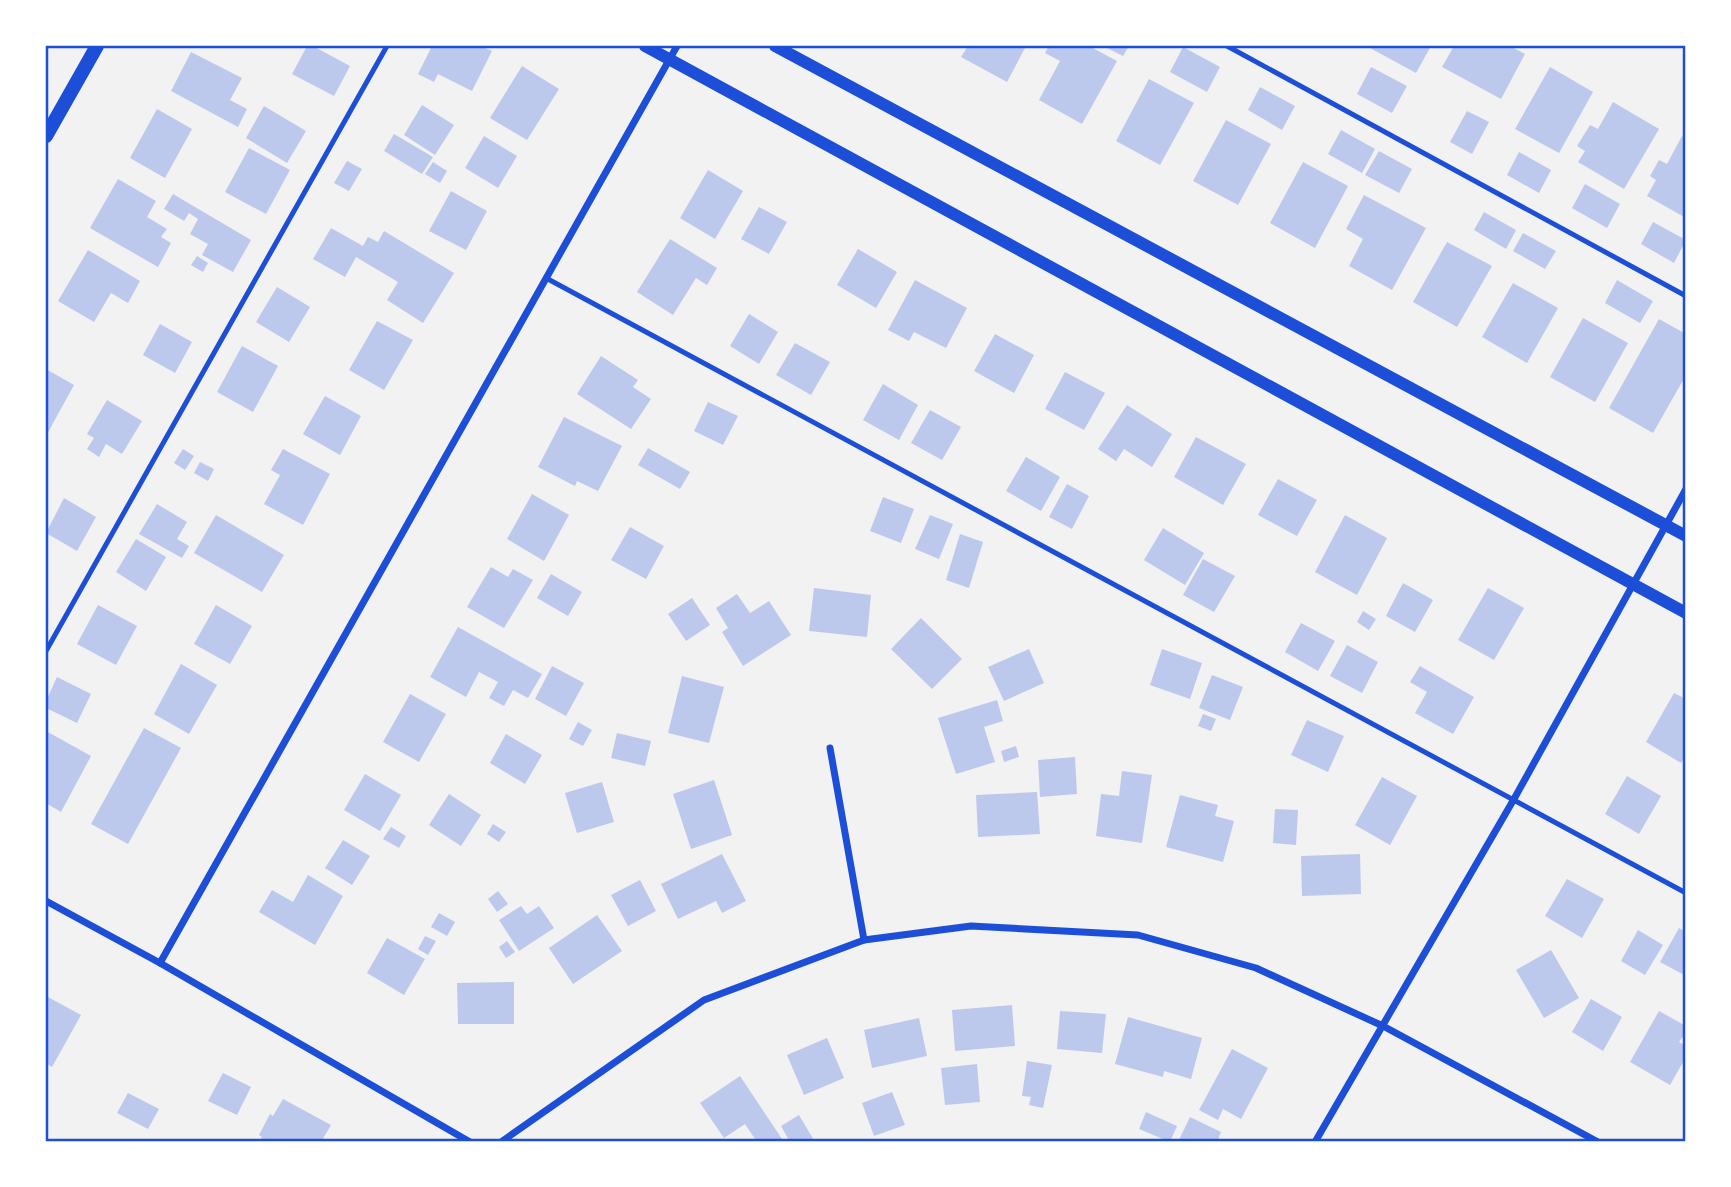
<svg xmlns="http://www.w3.org/2000/svg" width="1731" height="1187" font-family="'Fira Sans Condensed',sans-serif">
	<style>
		.building { fill: #bdc9ec }
		.lines { fill: none; stroke-linecap: round; stroke-linejoin: round }
		.service { stroke: #1d4ed8; stroke-width: 5 }
		.minor { stroke: #1d4ed8; stroke-width: 7 }
		.tertiary { stroke: #1d4ed8; stroke-width: 12 }
		.secondary { stroke: #1d4ed8; stroke-width: 14 }
		.neatline { fill: none; stroke: #1d4ed8; stroke-width: 2.5 }
	</style>
	<rect width="100%" height="100%" fill="#f2f2f2"/>
	<g class="building">
		<path d="M307,46H313L350,66L334,96L292,74Z"/>
		<path d="M432,46H481L492,51L472,91L438,74L434,82L418,74Z"/>
		<path d="M968,46H1026L1007,82L961,57Z"/>
		<path d="M1049,46H1089L1117,61L1082,124L1039,100L1060,61L1045,53Z"/>
		<path d="M1103,46H1129L1123,56Z"/>
		<path d="M1371,46H1431L1416,73L1370,48Z"/>
		<path d="M1454,46H1510L1525,54L1501,99L1442,67Z"/>
		<path d="M1183,47L1220,67L1207,92L1170,72Z"/>
		<path d="M191,52L242,78L230,100L247,109L238,127L171,91Z"/>
		<path d="M522,66L559,89L527,140L490,118Z"/>
		<path d="M1371,67L1407,86L1392,113L1357,94Z"/>
		<path d="M1550,67L1593,92L1559,153L1515,129Z"/>
		<path d="M1149,79L1194,103L1160,165L1116,141Z"/>
		<path d="M1260,87L1295,106L1282,130L1248,110Z"/>
		<path d="M1613,102L1659,129L1624,189L1578,162L1585,151L1577,146L1590,125L1598,129Z"/>
		<path d="M422,105L454,125L435,155L404,135Z"/>
		<path d="M264,106L306,131L287,163L246,138Z"/>
		<path d="M157,109L192,129L165,178L130,158Z"/>
		<path d="M1467,111L1489,122L1472,154L1450,142Z"/>
		<path d="M1226,120L1271,144L1238,205L1193,181Z"/>
		<path d="M1341,130L1375,149L1362,173L1328,154Z"/>
		<path d="M394,134L433,157L422,174L384,151Z"/>
		<path d="M484,136L517,156L498,188L465,168Z"/>
		<path d="M1682,136L1686,139V218L1647,196L1656,180L1650,176L1659,160L1667,164Z"/>
		<path d="M249,148L290,170L266,214L225,192Z"/>
		<path d="M1379,151L1412,169L1399,193L1365,175Z"/>
		<path d="M1519,152L1551,170L1539,193L1507,175Z"/>
		<path d="M347,161L362,169L349,191L334,183Z"/>
		<path d="M433,162L447,171L440,183L425,174Z"/>
		<path d="M1303,162L1348,186L1315,248L1270,223Z"/>
		<path d="M708,170L743,191L715,239L680,218Z"/>
		<path d="M118,179L156,201L147,217L167,229L161,237L171,243L158,267L90,228Z"/>
		<path d="M1585,184L1620,204L1607,228L1572,208Z"/>
		<path d="M451,191L487,211L466,250L429,231Z"/>
		<path d="M173,194L251,240L233,272L202,255L208,244L190,234L198,219L189,213L184,221L164,209Z"/>
		<path d="M1364,195L1426,228L1392,290L1349,266L1363,239L1346,229Z"/>
		<path d="M759,207L787,222L769,254L741,239Z"/>
		<path d="M1484,212L1516,230L1506,249L1474,230Z"/>
		<path d="M1653,222L1686,240L1674,263L1641,244Z"/>
		<path d="M331,228L363,246L368,237L378,242L384,231L454,273L423,323L387,300L398,282L356,257L345,277L313,259Z"/>
		<path d="M1523,233L1556,251L1545,269L1513,251Z"/>
		<path d="M670,239L717,268L707,285L696,278L673,315L637,292Z"/>
		<path d="M1447,242L1492,266L1457,327L1413,302Z"/>
		<path d="M858,249L897,272L876,308L837,285Z"/>
		<path d="M88,250L140,281L128,303L111,293L94,322L58,301Z"/>
		<path d="M197,256L208,263L203,272L191,265Z"/>
		<path d="M915,280L967,308L946,348L914,332L909,341L888,330Z"/>
		<path d="M1617,280L1653,301L1640,323L1605,303Z"/>
		<path d="M1513,283L1558,308L1527,363L1482,337Z"/>
		<path d="M277,287L310,307L289,342L256,322Z"/>
		<path d="M749,314L778,332L759,364L730,346Z"/>
		<path d="M1583,318L1628,343L1595,402L1550,377Z"/>
		<path d="M1659,319L1686,334V375L1653,433L1609,408Z"/>
		<path d="M377,321L413,340L384,390L349,370Z"/>
		<path d="M160,324L192,342L175,373L143,355Z"/>
		<path d="M995,334L1034,355L1014,393L974,371Z"/>
		<path d="M795,343L830,362L811,395L776,375Z"/>
		<path d="M242,346L278,366L253,412L217,392Z"/>
		<path d="M601,356L638,380L633,387L651,399L631,429L577,394Z"/>
		<path d="M46,369L74,385L46,436Z"/>
		<path d="M1065,372L1105,393L1084,430L1045,409Z"/>
		<path d="M883,384L918,405L899,440L863,420Z"/>
		<path d="M325,396L361,416L340,455L303,434Z"/>
		<path d="M107,400L142,421L122,454L106,444L99,457L87,449L94,438L87,434Z"/>
		<path d="M708,402L738,416L723,445L694,431Z"/>
		<path d="M1127,405L1172,434L1152,467L1124,449L1116,461L1098,449Z"/>
		<path d="M930,410L961,427L942,460L911,443Z"/>
		<path d="M564,417L622,446L598,491L577,481L575,486L538,467Z"/>
		<path d="M1196,437L1246,464L1223,505L1174,477Z"/>
		<path d="M648,448L690,472L680,489L638,465Z"/>
		<path d="M183,449L194,456L185,470L174,463Z"/>
		<path d="M283,449L330,474L303,525L264,504L280,475L271,470Z"/>
		<path d="M1026,457L1060,477L1041,511L1006,491Z"/>
		<path d="M200,462L214,469L208,481L194,473Z"/>
		<path d="M1278,479L1317,500L1297,536L1258,515Z"/>
		<path d="M1067,484L1089,496L1072,529L1049,517Z"/>
		<path d="M532,494L569,515L544,561L507,539Z"/>
		<path d="M883,497L914,509L901,543L870,531Z"/>
		<path d="M64,498L96,517L77,551L46,533Z"/>
		<path d="M157,504L187,522L177,539L189,546L182,558L139,534Z"/>
		<path d="M216,515L284,555L262,592L194,553Z"/>
		<path d="M930,515L953,524L939,559L915,549Z"/>
		<path d="M1345,515L1387,538L1357,595L1315,572Z"/>
		<path d="M630,527L664,546L646,579L611,560Z"/>
		<path d="M1163,528L1204,553L1185,585L1144,560Z"/>
		<path d="M960,534L983,542L969,588L946,580Z"/>
		<path d="M136,539L166,557L146,591L116,572Z"/>
		<path d="M1203,559L1235,576L1214,612L1183,595Z"/>
		<path d="M491,567L508,577L513,569L533,580L504,628L467,607Z"/>
		<path d="M551,574L582,592L568,616L537,598Z"/>
		<path d="M1403,583L1433,600L1415,632L1386,616Z"/>
		<path d="M814,588L871,595L867,637L809,631Z"/>
		<path d="M1488,588L1524,608L1494,660L1458,640Z"/>
		<path d="M737,594L750,613L769,601L791,635L743,666L722,632L728,628L716,608Z"/>
		<path d="M692,598L710,625L686,641L668,614Z"/>
		<path d="M98,605L137,626L116,665L77,644Z"/>
		<path d="M216,605L252,626L230,664L194,644Z"/>
		<path d="M1363,611L1376,619L1369,630L1357,622Z"/>
		<path d="M921,618L962,659L932,689L891,649Z"/>
		<path d="M1301,623L1335,641L1318,671L1285,652Z"/>
		<path d="M458,627L542,674L528,698L513,690L504,706L489,698L498,682L479,672L466,697L430,677Z"/>
		<path d="M1347,645L1378,662L1362,693L1330,676Z"/>
		<path d="M1029,649L1044,683L1004,701L988,667Z"/>
		<path d="M1162,649L1202,663L1190,699L1150,685Z"/>
		<path d="M181,664L217,685L189,734L154,714Z"/>
		<path d="M552,666L584,683L566,716L535,699Z"/>
		<path d="M1420,666L1474,697L1453,734L1415,713L1427,692L1410,682Z"/>
		<path d="M1212,675L1243,687L1230,720L1199,708Z"/>
		<path d="M682,676L724,687L709,743L668,733Z"/>
		<path d="M57,677L91,694L77,723L46,708V701Z"/>
		<path d="M1674,693L1686,699V755L1681,763L1646,742Z"/>
		<path d="M410,694L446,714L419,762L383,742Z"/>
		<path d="M997,700L1003,721L984,727L995,762L956,774L938,718Z"/>
		<path d="M1203,714L1216,719L1211,731L1198,726Z"/>
		<path d="M1307,720L1344,736L1328,772L1291,755Z"/>
		<path d="M578,722L592,730L583,746L569,739Z"/>
		<path d="M144,728L181,748L128,844L91,824Z"/>
		<path d="M46,731L91,756L61,812L46,803Z"/>
		<path d="M617,733L651,741L645,766L611,758Z"/>
		<path d="M506,734L542,755L525,784L490,763Z"/>
		<path d="M1016,746L1019,757L1004,762L1001,751Z"/>
		<path d="M1075,757L1077,794L1040,797L1038,760Z"/>
		<path d="M1122,771L1152,775L1142,843L1096,836L1101,794L1119,796Z"/>
		<path d="M365,774L401,795L380,831L344,810Z"/>
		<path d="M1627,776L1661,796L1639,834L1605,814Z"/>
		<path d="M1382,777L1417,796L1390,845L1355,825Z"/>
		<path d="M714,780L732,835L691,849L673,794Z"/>
		<path d="M602,782L614,822L577,833L565,793Z"/>
		<path d="M1037,792L1040,834L978,837L976,795Z"/>
		<path d="M449,794L481,815L461,846L429,825Z"/>
		<path d="M1180,795L1218,805L1215,816L1234,821L1223,862L1166,847Z"/>
		<path d="M1275,809L1298,810L1296,845L1273,843Z"/>
		<path d="M493,824L506,832L499,842L487,834Z"/>
		<path d="M391,827L406,836L399,848L383,839Z"/>
		<path d="M343,840L370,856L352,885L325,868Z"/>
		<path d="M722,854L746,901L722,913L716,901L678,919L661,884Z"/>
		<path d="M1360,854L1361,894L1302,896L1301,856Z"/>
		<path d="M308,875L343,896L315,945L259,912L272,890L293,902Z"/>
		<path d="M1567,879L1604,899L1582,938L1545,916Z"/>
		<path d="M640,880L656,911L628,926L611,895Z"/>
		<path d="M498,891L508,904L497,912L488,899Z"/>
		<path d="M521,906L527,914L539,906L554,928L519,951L499,920Z"/>
		<path d="M439,913L455,922L447,936L431,927Z"/>
		<path d="M597,915L622,951L573,984L549,948Z"/>
		<path d="M1679,928L1686,932V976L1660,962Z"/>
		<path d="M1638,930L1663,945L1645,975L1621,961Z"/>
		<path d="M425,936L436,941L428,955L418,949Z"/>
		<path d="M387,938L425,959L404,995L367,973Z"/>
		<path d="M507,941L515,952L506,958L499,947Z"/>
		<path d="M1551,950L1579,998L1544,1018L1516,970Z"/>
		<path d="M514,982V1024H458L457,983Z"/>
		<path d="M46,996L81,1015L52,1067L46,1063Z"/>
		<path d="M1591,999L1622,1017L1603,1051L1572,1032Z"/>
		<path d="M1012,1005L1015,1046L955,1051L952,1010Z"/>
		<path d="M1060,1011L1106,1014L1102,1053L1057,1049Z"/>
		<path d="M1659,1011L1686,1026V1032L1679,1042L1686,1046V1057L1670,1085L1630,1062Z"/>
		<path d="M1128,1017L1202,1038L1191,1079L1164,1071L1163,1077L1115,1064Z"/>
		<path d="M919,1018L927,1056L872,1068L864,1030Z"/>
		<path d="M827,1038L844,1078L804,1095L787,1055Z"/>
		<path d="M1232,1049L1268,1068L1241,1119L1223,1109L1218,1120L1199,1110Z"/>
		<path d="M1027,1061L1052,1065L1043,1108L1029,1105L1031,1097L1022,1096Z"/>
		<path d="M977,1064L980,1102L945,1105L941,1068Z"/>
		<path d="M223,1073L251,1087L237,1115L208,1101Z"/>
		<path d="M740,1076L784,1142H757L745,1124L724,1138L700,1103Z"/>
		<path d="M892,1092L905,1125L874,1136L862,1103Z"/>
		<path d="M128,1093L159,1109L148,1129L117,1113Z"/>
		<path d="M283,1099L331,1125L321,1142H259L262,1137L259,1135L270,1114L273,1116Z"/>
		<path d="M1146,1112L1177,1126L1170,1142L1139,1129Z"/>
		<path d="M799,1115L815,1142H790L781,1126Z"/>
		<path d="M1190,1117L1221,1132L1217,1142H1178Z"/>
	</g>
	<g class="lines">
		<g class="service">
			<path d="M1227,46L1686,296"/>
			<path d="M546,278L1686,893"/>
			<path d="M46,651L387,46"/>
		</g>
		<g class="minor">
			<path d="M830,748L864,940"/>
			<path d="M46,901L160,963L470,1142"/>
			<path d="M160,963L677,46"/>
			<path d="M501,1142L704,1000L864,940L971,926L1138,935L1256,968L1383,1026L1598,1142"/>
			<path d="M1315,1142L1514,799L1686,489"/>
		</g>
		<g class="tertiary">
			<path d="M645,46L1686,613"/>
			<path d="M775,46L1686,536"/>
		</g>
		<path class="secondary" d="M46,136L97,46"/>
	</g>
	<rect width="1731" height="1187" fill="none" stroke="#ffffff" stroke-width="94"/>
	<rect x="47" y="47" width="1637" height="1093" class="neatline"/>
</svg>
